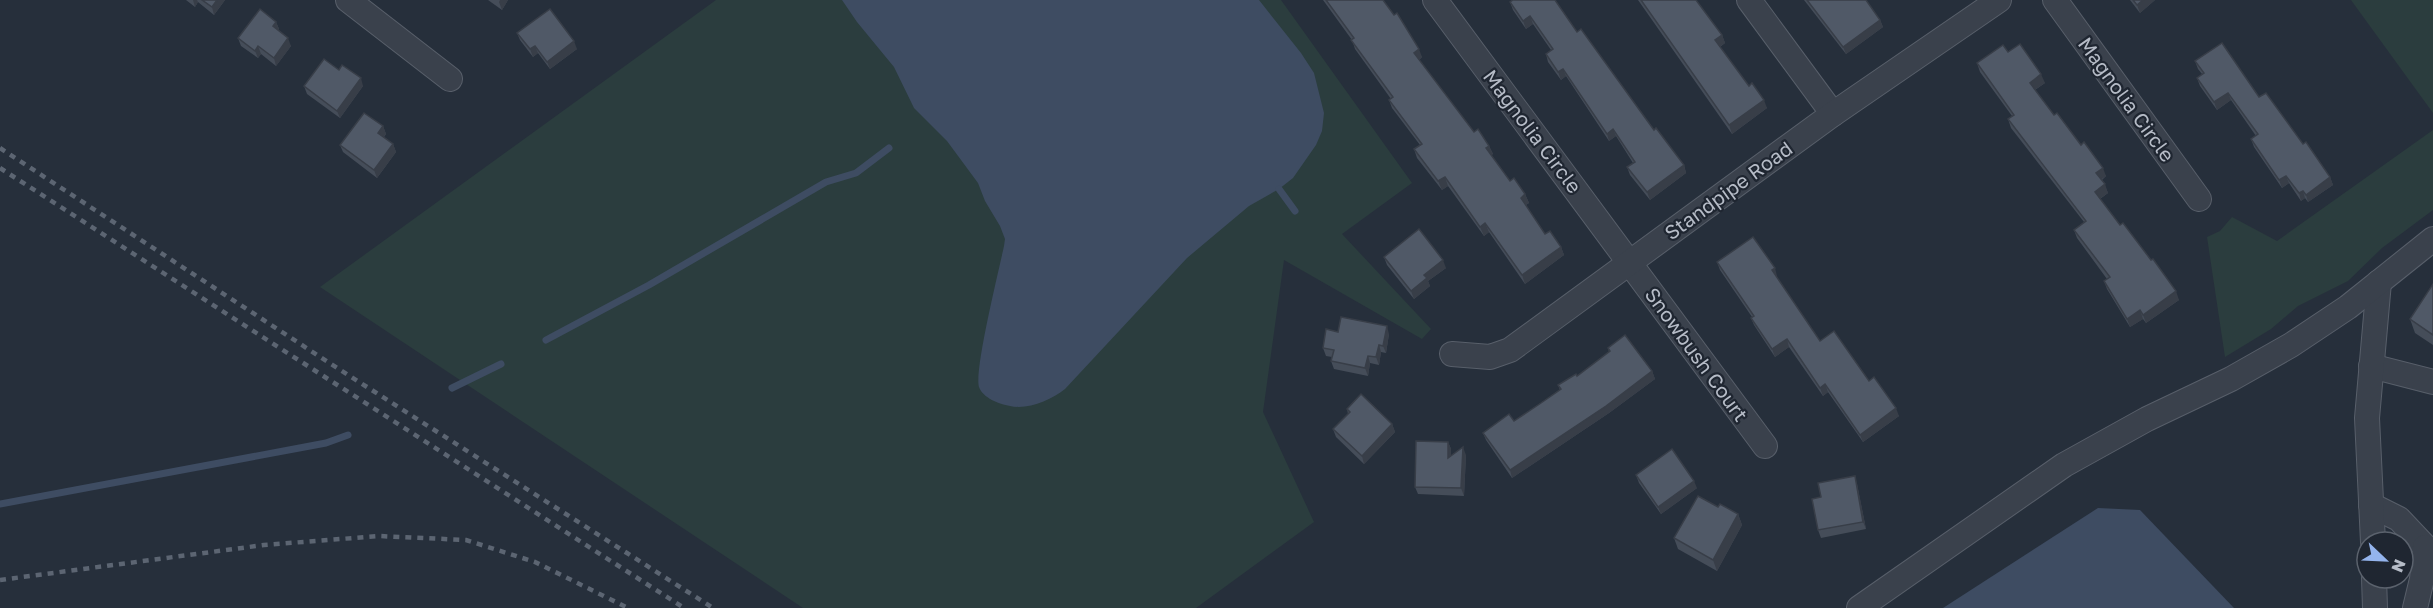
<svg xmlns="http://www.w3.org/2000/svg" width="2433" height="608" font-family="'Golos Text',sans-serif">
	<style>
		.green { fill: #2b3d3e }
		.water { fill: #3e4c62 }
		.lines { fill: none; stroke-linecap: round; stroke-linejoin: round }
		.stream { stroke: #3e4c62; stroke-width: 7 }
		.minor-casing { stroke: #585f6a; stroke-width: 26 }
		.minor { stroke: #3a414c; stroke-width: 24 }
		.rail { stroke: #5c6572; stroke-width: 4.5; stroke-dasharray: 6 6; stroke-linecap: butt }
		.wall { fill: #454d59 }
		.shaded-wall { fill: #383e48 }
		.building { fill: #505967; stroke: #383e48; stroke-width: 1.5 }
		.labels { text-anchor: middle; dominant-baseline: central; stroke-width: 4.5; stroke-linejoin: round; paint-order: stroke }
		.street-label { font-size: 20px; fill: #b6bcc7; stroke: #1f2631 }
	</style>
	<rect width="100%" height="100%" fill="#262f3b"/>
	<g class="green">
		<path d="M716,0H1281L1412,183L1342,234L1431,329L1422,339L1284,260L1263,412L1314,522L1196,608H803L320,287Z"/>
		<path d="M2351,0H2433V113Z"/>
		<path d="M2433,130V210L2382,248L2348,281L2298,306L2271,329L2225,357L2207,237L2220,231L2232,217L2277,241Z"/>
	</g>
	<g class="water">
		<path d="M842,0H1259L1301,53L1314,73L1324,113L1322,131L1316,145L1293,178L1279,189L1249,206L1187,258L1065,389C1051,400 1028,410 1010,406C999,404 983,398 979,387C974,370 999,270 1004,246L1005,239L1000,226L985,201L978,183L947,141L914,108L894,67L857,22Z"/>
		<path d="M2098,508L2140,510L2234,608H1943Z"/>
	</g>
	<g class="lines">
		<g class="stream">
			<path d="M1279,189L1295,211"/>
			<path d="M546,340L649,285L826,182L856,173L889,148"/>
			<path d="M452,388L501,364"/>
			<path d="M0,504L326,443L348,435"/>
		</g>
		<g class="minor-casing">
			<g id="minor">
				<path d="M348,0L450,79"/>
				<path d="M1435,0L1765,446"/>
				<path d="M1749,0L1833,114"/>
				<path d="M2055,0L2199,199"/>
				<path d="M1452,354L1490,357L1510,350L1833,114L1999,0"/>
				<path d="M2371,366L2433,382"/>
				<path d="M2371,505L2399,519L2433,555"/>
				<path d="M2373,542L2367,418L2379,282"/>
				<path d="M2374,578L2375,608"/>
				<path d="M1859,608L2064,465L2147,419L2231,379L2291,345L2348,307L2433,239"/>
				<path d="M2415,608L2422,579L2425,547"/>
			</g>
		</g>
		<use href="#minor" class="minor"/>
		<g class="rail">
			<path d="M0,148L331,364L713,608"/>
			<path d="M0,168L684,608"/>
			<path d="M0,580L264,545L379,536L466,540L535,562L628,608"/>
		</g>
	</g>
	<g class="wall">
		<path d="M186,0H225L214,15L198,2L195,7Z"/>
		<path d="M488,0H508L502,10Z"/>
		<path d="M1323,0H1383L1422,57L1419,60L1474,132L1489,146L1493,154L1491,155L1510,181L1525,194L1529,203L1526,205L1545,234L1561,247L1564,255L1525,284L1489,232L1484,236L1448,186L1442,190L1417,158L1414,149L1420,145L1392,108L1389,100L1391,99L1355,49L1352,40Z"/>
		<path d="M1638,0H1696L1722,35L1725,43L1720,47L1749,86L1767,108L1732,134Z"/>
		<path d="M1804,0H1866L1880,20L1883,27L1846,54Z"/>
		<path d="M2130,0H2155L2140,13Z"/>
		<path d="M1510,2L1577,32L1654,130L1684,165L1686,173L1650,200L1630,175L1627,167L1633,163L1616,136L1609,141L1566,76L1561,80L1548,62L1546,54L1551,50L1533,24L1526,29L1513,10Z"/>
		<path d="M276,22L279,29L278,30L291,46L276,66L261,54L258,58L241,46L238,38Z"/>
		<path d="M517,33L577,49L550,69L538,53L533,57L520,40Z"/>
		<path d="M2008,52L2045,83L2035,90L2054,115L2081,145L2106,176L2102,180L2108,193L2100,199L2179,300L2146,323L2143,319L2130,327L2107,289L2104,281L2107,279L2077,238L2074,230L2084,222L2011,128L2008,119L2012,116L1980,72L1977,63Z"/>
		<path d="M2195,61L2259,97L2303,144L2330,177L2333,185L2308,202L2305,198L2301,201L2289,183L2282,188L2254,147L2251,139L2256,136L2231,100L2217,110L2200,86L2197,78L2202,74L2198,69Z"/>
		<path d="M339,70L363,86L340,118L307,94L304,86Z"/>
		<path d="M383,126L386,134L384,137L393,144L396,152L377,178L343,152L340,145Z"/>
		<path d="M1384,257L1446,268L1428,281L1430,286L1414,299L1387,265Z"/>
		<path d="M1717,262L1777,276L1776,277L1820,341L1869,381L1899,416L1863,442L1828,392L1823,396L1789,347L1775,357L1754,325L1751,318L1752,317L1720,270Z"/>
		<path d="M2433,284V345L2415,333L2410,319Z"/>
		<path d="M1338,332L1389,334L1386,353L1381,352L1379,365L1370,363L1368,376L1334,369L1331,361L1332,357L1326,356L1323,348Z"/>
		<path d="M1608,348L1652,371L1655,379L1609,413L1512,478L1486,440L1483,433L1514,421L1560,390L1558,385L1577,376L1609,352Z"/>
		<path d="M1347,409L1392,424L1395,432L1364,464L1336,437L1333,429L1348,414Z"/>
		<path d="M1448,442L1451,449V455H1466L1464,496L1418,494L1415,487Z"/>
		<path d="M1636,475L1697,488L1661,514L1639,483Z"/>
		<path d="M1857,484L1866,529L1821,538L1818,530L1821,497Z"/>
		<path d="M1718,507L1738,514L1742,525L1717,571L1678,549L1674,538Z"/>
	</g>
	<g class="shaded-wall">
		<path d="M193,0H197L198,2L195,7Z"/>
		<path d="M217,0H225L214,15L212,7Z"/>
		<path d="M500,0H508L502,10L499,2Z"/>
		<path d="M2143,0H2155L2140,13L2137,5Z"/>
		<path d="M1530,16L1533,24L1526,29L1523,21Z"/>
		<path d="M1880,20L1883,27L1846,54L1843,47Z"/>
		<path d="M276,22L279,29L276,34L273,26Z"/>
		<path d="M1722,35L1725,43L1718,48L1715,40Z"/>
		<path d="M288,38L291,46L276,66L274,58Z"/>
		<path d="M574,41L577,49L550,69L547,62Z"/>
		<path d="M258,46L261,54L258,58L255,51Z"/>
		<path d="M535,46L538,53L533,57L530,49Z"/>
		<path d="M1419,49L1422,57L1417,61L1414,53Z"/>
		<path d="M1563,69L1566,76L1561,80L1558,72Z"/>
		<path d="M2041,74L2045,83L2033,91L2030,83Z"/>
		<path d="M361,78L363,86L340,118L337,111Z"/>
		<path d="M2228,93L2231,100L2217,110L2214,102Z"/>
		<path d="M1764,100L1767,108L1732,134L1729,125Z"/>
		<path d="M383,126L386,134L381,140L378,133Z"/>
		<path d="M1613,129L1616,136L1609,141L1607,134Z"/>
		<path d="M393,144L396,152L377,178L374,170Z"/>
		<path d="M1489,146L1493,154L1489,157L1486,148Z"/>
		<path d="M1684,165L1686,173L1650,200L1647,192Z"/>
		<path d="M2103,168L2106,176L2099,181L2096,173Z"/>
		<path d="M2286,176L2289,183L2282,188L2279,180Z"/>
		<path d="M1445,177L1448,186L1442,190L1438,181Z"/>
		<path d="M2330,177L2333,185L2308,202L2306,195Z"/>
		<path d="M2105,184L2108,193L2098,200L2095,192Z"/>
		<path d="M2303,191L2305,198L2301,201L2299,193Z"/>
		<path d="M1525,194L1529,203L1524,206L1521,198Z"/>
		<path d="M1485,223L1489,232L1484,236L1480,227Z"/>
		<path d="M1561,247L1564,255L1525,284L1522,275Z"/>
		<path d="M1443,260L1446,268L1428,281L1430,286L1414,299L1411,291L1424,275Z"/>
		<path d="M1775,268L1777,276L1775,278L1772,270Z"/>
		<path d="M2176,291L2179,300L2146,323L2143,315Z"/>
		<path d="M2140,310L2143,319L2130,327L2127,319Z"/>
		<path d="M1387,326L1389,334L1386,353L1383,346Z"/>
		<path d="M1787,339L1789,347L1775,357L1772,349Z"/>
		<path d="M1379,345L1381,352L1379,365L1376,357Z"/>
		<path d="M1368,356L1370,363L1368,376L1365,368Z"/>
		<path d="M1652,371L1655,379L1609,413L1512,478L1510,470Z"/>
		<path d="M1825,384L1828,392L1823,396L1820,388Z"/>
		<path d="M1896,408L1899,416L1863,442L1860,435Z"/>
		<path d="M1392,424L1395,432L1364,464L1362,456Z"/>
		<path d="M1448,442L1451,449V465L1448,458Z"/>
		<path d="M1463,447L1466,455L1464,496L1461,488Z"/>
		<path d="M1855,476L1857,484L1866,529L1863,522Z"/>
		<path d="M1694,481L1697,488L1661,514L1658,507Z"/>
		<path d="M1738,514L1742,525L1717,571L1713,560Z"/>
	</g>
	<g class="building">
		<path d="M202,0H217L212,7Z"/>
		<path d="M1326,0H1383L1394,15L1397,13L1419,49L1414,53L1474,132L1478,129L1489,146L1486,148L1510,181L1514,178L1525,194L1521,198L1545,234L1550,231L1561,247L1522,275L1485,223L1480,227L1445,177L1438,181L1414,149L1422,144L1389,100L1393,97L1351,40L1354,38Z"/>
		<path d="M1513,0H1555L1577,32L1581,29L1654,130L1656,128L1684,165L1647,192L1627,167L1635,162L1613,129L1607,134L1563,69L1558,72L1546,54L1553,49L1530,16L1523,21L1510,2Z"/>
		<path d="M1641,0H1696L1722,35L1715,40L1749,86L1752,83L1764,100L1729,125Z"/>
		<path d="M1807,0H1866L1880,20L1843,47Z"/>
		<path d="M2133,0H2143L2137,5Z"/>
		<path d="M260,9L276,22L273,26L288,38L274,58L258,46L255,51L238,38Z"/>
		<path d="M550,9L574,41L547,62L535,46L530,49L517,33Z"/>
		<path d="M2222,43L2259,97L2266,93L2303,144L2306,142L2330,177L2306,195L2303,191L2299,193L2286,176L2279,180L2251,139L2258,134L2228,93L2214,102L2197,78L2204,73L2195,61Z"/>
		<path d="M2020,44L2041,74L2030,83L2054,115L2057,113L2081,145L2084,142L2103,168L2096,173L2105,184L2095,192L2120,225L2123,223L2151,260L2153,259L2176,291L2143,315L2140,310L2127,319L2104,281L2110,277L2074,230L2086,221L2008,119L2014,115L1977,63L2003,45L2008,52Z"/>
		<path d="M324,59L339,70L342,65L361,78L337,111L304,86Z"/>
		<path d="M364,113L383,126L378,133L393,144L374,170L340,145Z"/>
		<path d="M1419,229L1443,260L1424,275L1427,278L1411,291L1384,257Z"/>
		<path d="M1753,237L1775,268L1772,270L1820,341L1834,331L1869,381L1874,377L1896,408L1860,435L1825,384L1820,388L1787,339L1772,349L1751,318L1754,316L1717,262Z"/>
		<path d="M2433,284V335L2410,319Z"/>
		<path d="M1341,317L1387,326L1383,346L1379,345L1376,357L1368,356L1365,368L1331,361L1334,350L1323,348L1326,329L1338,332Z"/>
		<path d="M1625,335L1652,371L1606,406L1510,470L1483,433L1509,414L1514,421L1541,403L1561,389L1558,385L1576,374L1577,376L1610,351L1608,348Z"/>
		<path d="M1361,394L1392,424L1362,456L1333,429L1350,412L1347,409Z"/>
		<path d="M1416,441L1448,442V458L1463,447L1461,488L1415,487Z"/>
		<path d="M1672,449L1694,481L1658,507L1636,475Z"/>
		<path d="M1855,476L1863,522L1818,530L1812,499L1821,497L1818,483Z"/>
		<path d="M1698,496L1718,507L1720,504L1738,514L1713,560L1674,538Z"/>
	</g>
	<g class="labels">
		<g class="street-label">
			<text transform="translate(2127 99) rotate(54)">Magnolia Circle</text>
			<text transform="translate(1533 131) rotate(53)">Magnolia Circle</text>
			<text transform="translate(1728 190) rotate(-36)">Standpipe Road</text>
			<text transform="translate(1697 354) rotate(54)">Snowbush Court</text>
		</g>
	</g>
	<g transform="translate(2385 560) rotate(113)"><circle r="28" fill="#1f2631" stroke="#5b626d" stroke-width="1.5"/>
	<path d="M0-4.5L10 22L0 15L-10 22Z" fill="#94b4ed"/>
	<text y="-9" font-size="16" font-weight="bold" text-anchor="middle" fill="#b6bcc7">N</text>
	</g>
</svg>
